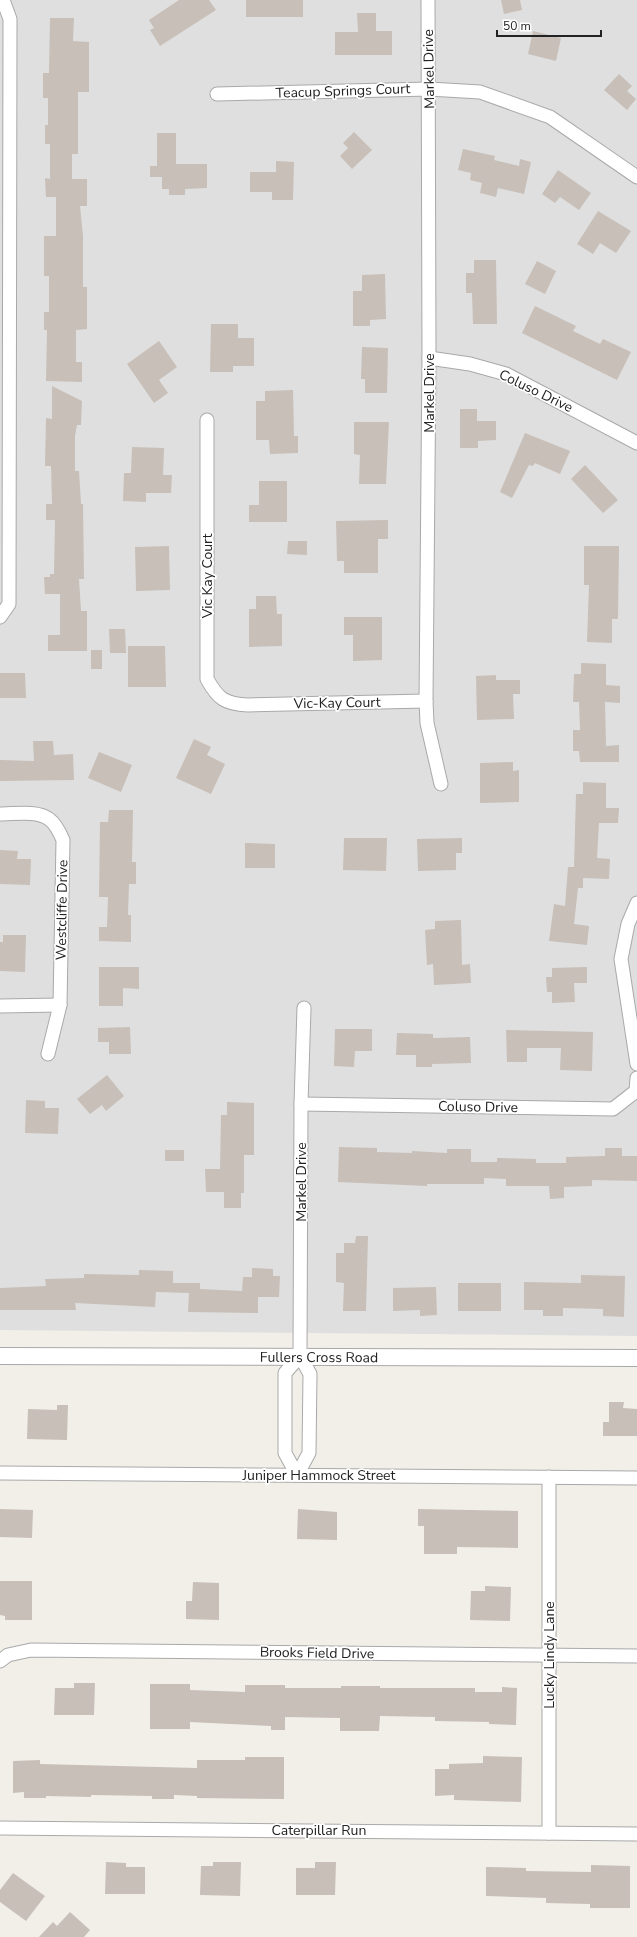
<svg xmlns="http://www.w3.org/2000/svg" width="637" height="1937" font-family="'Nunito Sans',sans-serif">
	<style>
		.residential { fill: #e0dfdf }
		.building { fill: #c7bfb8 }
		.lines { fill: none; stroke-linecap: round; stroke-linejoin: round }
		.minor-casing { stroke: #a9a9a9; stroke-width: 15 }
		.tertiary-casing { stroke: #a9a9a9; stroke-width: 18 }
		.minor { stroke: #fff; stroke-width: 13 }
		.tertiary { stroke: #fff; stroke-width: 16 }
		.labels { text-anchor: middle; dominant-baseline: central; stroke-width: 3.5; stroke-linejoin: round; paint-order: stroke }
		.street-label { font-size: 14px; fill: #222; stroke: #fff }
	</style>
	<rect width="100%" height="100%" fill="#f2efe9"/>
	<path class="residential" d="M0,0H637V1336L0,1330Z"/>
	<g class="building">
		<path d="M179,0H209L216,10L160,46L150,30L154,28L149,20Z"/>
		<rect x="246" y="0" width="57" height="17"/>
		<path d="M501,0H520L522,10L504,14Z"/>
		<path d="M357,13H376V31H392V55H335V32H358Z"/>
		<path d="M50,18H74L73,41L89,42V92H78V154H72V179H87V206H80L83,236V287H87V329L76,330V362H82V382L46,381L47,330H44V312H49V276H44V236H56V197H46L45,178L50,179V144H45V125H48V98H43V73H49Z"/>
		<path d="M533,31L561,38L556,61L528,54Z"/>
		<path d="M619,74L632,86L627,91L636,99L627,110L604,90Z"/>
		<path d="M354,132L372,150L352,169L340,156L348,148L343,143Z"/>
		<path d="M157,133H176V164H207V188L185,189V195H169V189H162V177H150V166H157Z"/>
		<path d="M463,149L495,156L494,160L519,166L520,159L531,162L524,194L498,188L496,197L480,193L482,183L470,180L471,173L458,170Z"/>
		<path d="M276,161L294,162L293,200H272V192H250V172H276Z"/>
		<path d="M558,170L591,193L579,210L560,197L555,203L542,194Z"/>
		<path d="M598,211L631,231L616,253L600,243L593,254L577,244Z"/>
		<path d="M474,260H496L497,324H473L472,293H466V273H474Z"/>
		<path d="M537,261L556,271L545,294L525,284Z"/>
		<path d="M385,274L386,319L370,320V326H353V291H362V275Z"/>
		<path d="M535,306L576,326L573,331L600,344L603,339L631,352L617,380L522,333Z"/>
		<path d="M211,324H238V338H254V366H233V372H210Z"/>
		<path d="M159,341L177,367L159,380L168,393L154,403L127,364Z"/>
		<path d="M362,347L388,348L387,393H365V379H361Z"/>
		<path d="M52,386L82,401L81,425H77L75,436V471H79L81,504H83L84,579H79L81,611H87V651H48V635H60V594H45L44,577H50V574H54L55,520H46V504H52L51,466H45L46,418L52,419Z"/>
		<path d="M293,390L294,436H298V453L270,454L269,440H256V401H265V391Z"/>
		<path d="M460,409H477V421H496V440L478,441V448H460Z"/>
		<path d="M354,422H389L386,484H359L360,455L354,454Z"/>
		<path d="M525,433L570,451L560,474L535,463L533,466L529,465L512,498L500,492Z"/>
		<path d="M132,447L164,448L163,475H172L171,493H146V502L123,501L124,473H131Z"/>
		<path d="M585,465L618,500L603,513L571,479Z"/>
		<path d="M259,481H287V522H249V505H259Z"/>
		<path d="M388,520V539H378V573H344V561H337L336,521Z"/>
		<path d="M288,541H307V555L287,554Z"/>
		<path d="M169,546L170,590L136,591L135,547Z"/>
		<path d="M584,546H619L618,619H612V643L587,642L589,585H584Z"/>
		<path d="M256,596H276L277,614H282V646L249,647V609H256Z"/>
		<path d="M344,617H382V660L353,661V635H344Z"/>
		<path d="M109,629H125L126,653H110Z"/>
		<path d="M128,646H165L166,687H128Z"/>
		<rect x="91" y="650" width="11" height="19"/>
		<path d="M581,663L606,664V685L620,686V703L605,702L606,746L619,745V762H580L579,751H573V730H580L579,702H573L574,674H581Z"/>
		<path d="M0,673H25L26,698H0Z"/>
		<path d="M496,675V680H520V694H513L514,719L477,720L476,676Z"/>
		<path d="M194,739L211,747L207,755L225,764L211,794L176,778Z"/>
		<path d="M33,741H53L54,755L73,754L74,780L0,781V760L34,761Z"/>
		<path d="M99,752L132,765L121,792L88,778Z"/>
		<path d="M513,762V771L519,770V802L480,803V763Z"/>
		<path d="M583,782L606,783V808H619L618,823H599L597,858L610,859L609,879L583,878V888H578L574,924L589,926L587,945L549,941L554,904L565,906L568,867H574L576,794H583Z"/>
		<path d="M109,810H133L132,862H136V884H129L128,915H131V942L99,941V927H107L108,897H99L100,822H108Z"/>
		<path d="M344,838H387L386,871L343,870Z"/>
		<path d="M462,838V853H456V870L418,871L417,839Z"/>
		<path d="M245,843L275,844V868H245Z"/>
		<path d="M0,850L18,851L17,859H31L30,885L0,884Z"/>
		<path d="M461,920L462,965L470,964L471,983L434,985L433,964L427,965L425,930L435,929V921Z"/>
		<path d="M3,935H26L25,972L0,971V942H3Z"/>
		<path d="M99,967H139V989L123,988V1006H99Z"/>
		<path d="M587,967V983H574L575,1002L552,1003V992H547L546,977H552V968Z"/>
		<path d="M130,1027L131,1054H109V1042H98V1028Z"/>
		<path d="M335,1029H372V1051H355L354,1067L334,1066Z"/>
		<path d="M506,1030L593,1032L592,1071L560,1070L561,1048H527V1062H507Z"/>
		<path d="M397,1033L433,1034V1038L470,1037L471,1063L432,1064V1067H416V1055H396Z"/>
		<path d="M107,1075L124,1096L106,1111L102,1105L90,1114L77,1099Z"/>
		<path d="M26,1100L45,1101V1108H59L58,1134L25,1133Z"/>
		<path d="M227,1102L254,1103V1155H244V1193H241V1208H224V1192H206L205,1169H220L221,1115H227Z"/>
		<path d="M339,1147L377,1148V1152L412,1153V1151L447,1153V1149H471V1162H497V1158L536,1159V1163H566V1157L605,1156V1148H622V1156H637V1181L592,1180V1186L564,1187V1198L550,1199L549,1186H506V1179L484,1178V1184H427V1186L338,1182Z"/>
		<rect x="165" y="1150" width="19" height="11"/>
		<path d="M356,1236H368L366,1311H343L344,1283L336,1282V1253H344V1243H355Z"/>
		<path d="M252,1268L273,1269V1276H280L279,1297H258V1313L188,1312L189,1293L156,1292L155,1307L75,1303L76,1310H0V1288L46,1286L45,1279L84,1278V1274L139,1275V1270L173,1271V1283H200V1289L242,1291L243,1277H252Z"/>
		<path d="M581,1275L625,1276L624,1317L603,1316V1309L563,1308V1316H543V1310H524V1282L581,1283Z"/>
		<rect x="458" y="1283" width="43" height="28"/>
		<path d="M436,1287L437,1315L420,1316V1310L393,1311V1288Z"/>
		<path d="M609,1402H624L623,1408L637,1409V1436H603V1422H609Z"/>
		<path d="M57,1405H68L67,1440L27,1439L28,1409L57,1410Z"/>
		<path d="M0,1509L33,1510L32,1538L0,1537Z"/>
		<path d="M298,1509L337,1512V1540L297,1539Z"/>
		<path d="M418,1509L518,1511V1548L457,1547V1554H424V1526H418Z"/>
		<path d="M0,1581H32V1620H5V1616L0,1615Z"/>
		<path d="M193,1582L219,1583V1620L186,1619V1601H192Z"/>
		<path d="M485,1586L511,1587L510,1621L470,1620L471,1591H485Z"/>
		<path d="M74,1683H95L94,1715H54L55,1688H74Z"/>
		<path d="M150,1684H190V1690L245,1692V1685H285V1688H341V1686H380V1688H475V1692H502V1687L517,1688L516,1725L489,1724V1722L435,1721V1717L380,1716L379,1731H340V1718L285,1717V1730H271V1726L190,1722V1729H150Z"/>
		<path d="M483,1756L522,1757L521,1802L454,1800V1795L435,1796V1769H449V1764L483,1763Z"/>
		<path d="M245,1757H284V1799L197,1798V1796L174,1795V1799H152V1796L91,1795V1797L46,1796V1798H24V1792L13,1793V1761L40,1760V1764L197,1768V1760H245Z"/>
		<path d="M106,1862L126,1863V1867H145V1894H105Z"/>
		<path d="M213,1862H241L240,1896L200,1895L201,1866H213Z"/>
		<path d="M315,1862H336L335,1895H296V1868H315Z"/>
		<path d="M591,1865L630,1866V1908H590V1904L546,1903V1898L486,1896V1867L526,1868V1871L591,1872Z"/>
		<path d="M13,1873L45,1896L26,1921L0,1902V1890Z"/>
		<path d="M70,1912L90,1930L84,1937H39L53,1922L57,1926Z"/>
	</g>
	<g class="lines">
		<g class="minor-casing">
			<g id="minor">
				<path d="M428,0L429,358L426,701L427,723L441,784"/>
				<path d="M217,94L429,89L480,92L550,117L637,177"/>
				<path d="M429,358L470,364L506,374L637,443"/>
				<path d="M207,420V679C218,699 225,704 248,705L426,701"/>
				<path d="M0,617L9,604L10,19L3,0"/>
				<path d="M0,814C15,814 37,810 49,819C56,824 60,833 63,840L60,1005L48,1054"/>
				<path d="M637,903L628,924L621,959L637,1064"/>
				<path d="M0,1006L60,1005"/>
				<path d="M301,1104L613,1109L636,1091L637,1078"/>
				<path d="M300,1356L285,1373V1453L297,1475L309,1453L310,1374L300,1356L301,1104L304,1008"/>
				<path d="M0,1473L637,1478"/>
				<path d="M0,1661L8,1655L31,1650L637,1656"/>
				<path d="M0,1828L637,1834"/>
				<path d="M549,1833V1477"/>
			</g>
		</g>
		<g class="tertiary-casing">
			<g id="tertiary">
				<path id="s1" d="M0,1356L637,1358"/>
			</g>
		</g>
		<use href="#minor" class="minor"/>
		<use href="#tertiary" class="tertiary"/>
	</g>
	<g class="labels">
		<g class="street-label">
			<text transform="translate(429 69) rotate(-91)">Markel Drive</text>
			<text transform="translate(343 91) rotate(-2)">Teacup Springs Court</text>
			<text transform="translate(536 391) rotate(26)">Coluso Drive</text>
			<text transform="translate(429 393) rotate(-90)">Markel Drive</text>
			<text transform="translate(207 576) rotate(-90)">Vic Kay Court</text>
			<text transform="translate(337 703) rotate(-1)">Vic-Kay Court</text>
			<text transform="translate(62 910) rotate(-89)">Westcliffe Drive</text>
			<text transform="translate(478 1107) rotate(1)">Coluso Drive</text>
			<text transform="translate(301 1182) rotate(-90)">Markel Drive</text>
			<text stroke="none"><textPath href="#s1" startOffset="319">Fullers Cross Road</textPath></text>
			<text x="319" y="1475">Juniper Hammock Street</text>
			<text transform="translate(317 1653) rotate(1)">Brooks Field Drive</text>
			<text transform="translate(549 1655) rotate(-90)">Lucky Lindy Lane</text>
			<text x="319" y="1830">Caterpillar Run</text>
		</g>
	</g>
	<path d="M497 30v6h104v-6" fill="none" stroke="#222222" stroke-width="2"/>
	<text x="503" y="30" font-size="12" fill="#222222" stroke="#ffffff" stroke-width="3" paint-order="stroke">50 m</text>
</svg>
